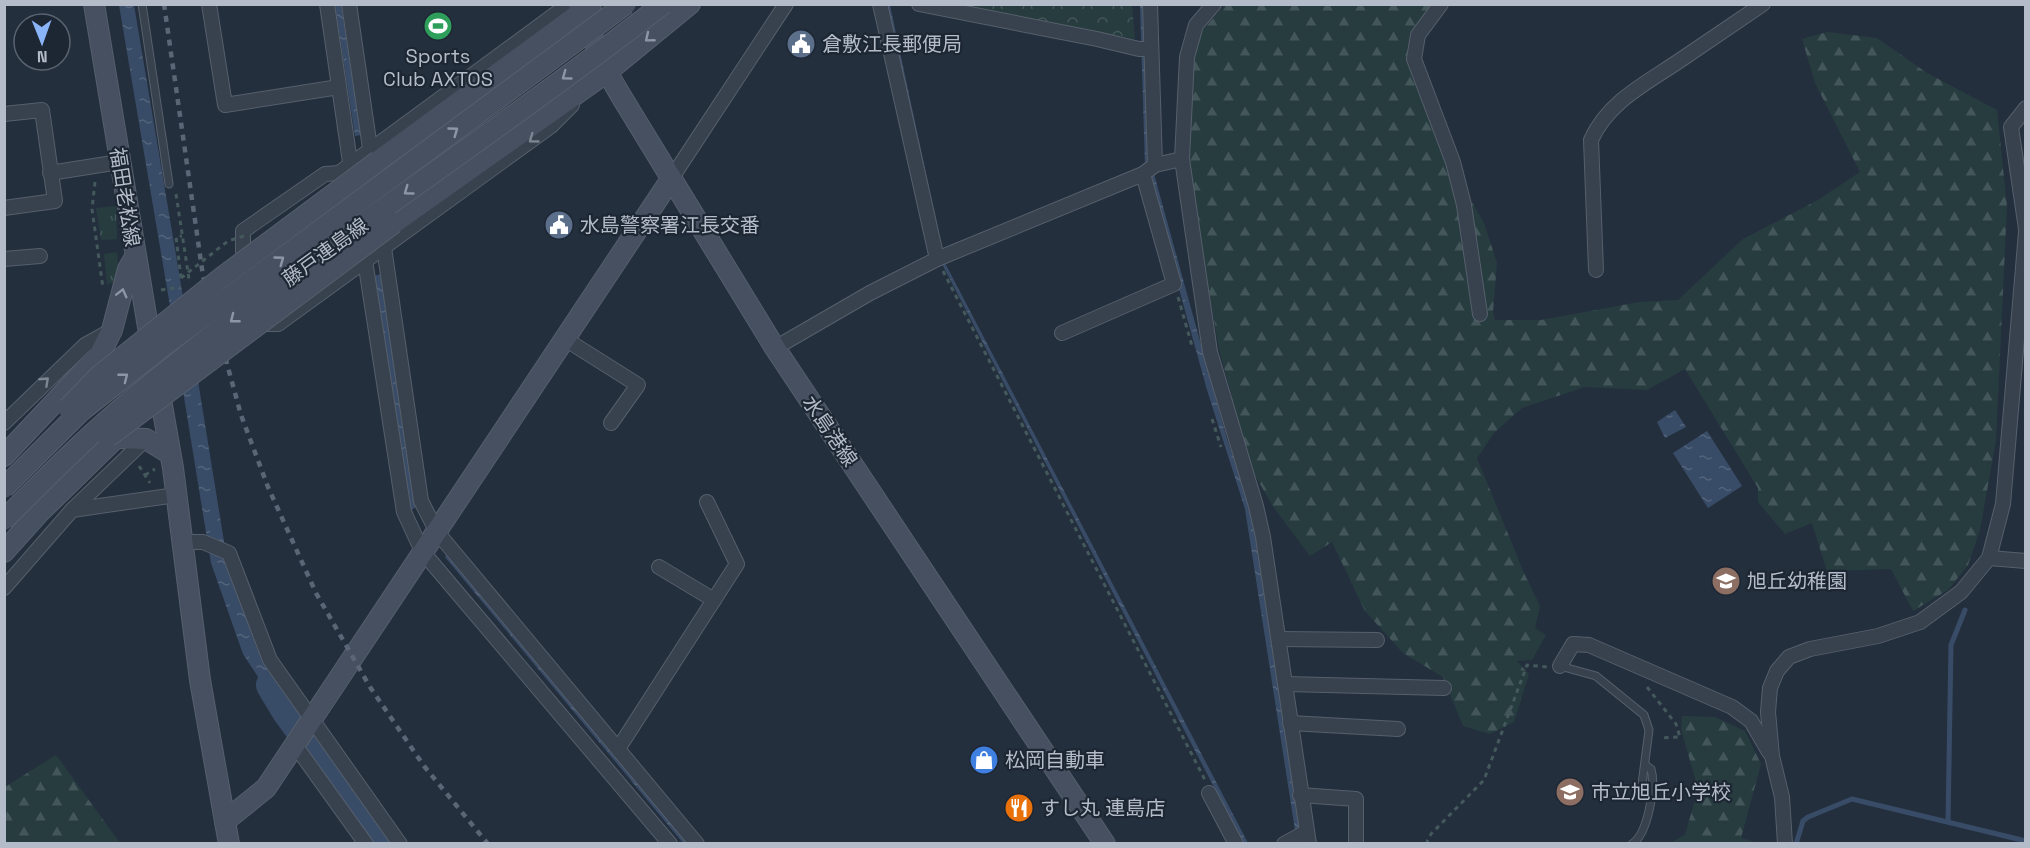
<svg xmlns="http://www.w3.org/2000/svg" width="2030" height="848" font-family="'Space Grotesk','Noto Sans JP',sans-serif">
	<style>
		.grass { fill: url(#grass-tufts) }
		.forest { fill: url(#forest-firs) }
		.park { fill: url(#park-crowns) }
		.water { fill: url(#water-ripples) }
		.lines { fill: none; stroke-linecap: round; stroke-linejoin: round }
		.stream { stroke: #394c67; stroke-width: 5 }
		.river { stroke: #394c67; stroke-width: 32 }
		.lane-casing { stroke: #565f6c; stroke-width: 9 }
		.street-casing { stroke: #565f6c; stroke-width: 16 }
		.secondary-casing { stroke: #565f6c; stroke-width: 22 }
		.path { stroke: #44595c; stroke-width: 3; stroke-dasharray: 4.5 4.5; stroke-linecap: butt }
		.lane { stroke: #38414e; stroke-width: 7 }
		.street { stroke: #38414e; stroke-width: 14 }
		.secondary { stroke: #465061; stroke-width: 20 }
		.rail { stroke: #5a6575; stroke-width: 4.5; stroke-dasharray: 6 6; stroke-linecap: butt }
		.secondary-bridge-casing { stroke: #565f6c; stroke-width: 22; stroke-linecap: butt }
		.path-bridge { stroke: #44595c; stroke-width: 3; stroke-dasharray: 4.5 4.5; stroke-linecap: butt }
		.secondary-bridge { stroke: #465061; stroke-width: 20 }
		.oneway { stroke: #8e96a5 }
		.oneway2 { stroke: #7c8592 }
		.labels { text-anchor: middle; dominant-baseline: central; stroke-width: 4.5; stroke-linejoin: round; paint-order: stroke }
		.poi-label { font-size: 20px; fill: #b4bcc9; stroke: #1d2633; text-anchor: start }
		.street-label { font-size: 20px; fill: #b4bcc9; stroke: #1d2633 }
	</style>
	<defs>
		<pattern id="grass-tufts" width="24" height="20" patternUnits="userSpaceOnUse" patternTransform="scale(1.5)"><rect width="24" height="20" fill="#263c3f"/><path d="M3 7l-1-3M5 7V3M7 7l1-3M15 17l-1-3M17 17v-4M19 17l1-3" fill="none" stroke="#435659"/></pattern>
		<pattern id="forest-firs" width="22" height="20" patternUnits="userSpaceOnUse" patternTransform="scale(1.5)"><rect width="22" height="20" fill="#263c3f"/><path d="M5 1l3.5 6h-7zM16 11l3.5 6h-7z" fill="#435659"/></pattern>
		<pattern id="park-crowns" width="20" height="18" patternUnits="userSpaceOnUse" patternTransform="scale(1.5)"><rect width="20" height="18" fill="#263c3f"/><path d="M2 6a3 3 0 1 1 6 0M12 15a3 3 0 1 1 6 0" fill="none" stroke="#435659"/></pattern>
		<pattern id="water-ripples" width="26" height="14" patternUnits="userSpaceOnUse" patternTransform="scale(1.5)"><rect width="26" height="14" fill="#394c67"/><path d="M2 4q2-2 4 0t4 0M15 11q2-2 4 0t4 0" fill="none" stroke="#53647b"/></pattern>
	</defs>
	<rect width="100%" height="100%" fill="#242f3e"/>
	<g class="grass">
		<path d="M116,206L117,239L101,240L96,208Z"/>
		<path d="M117,252L118,263L115,282L107,284L104,254Z"/>
	</g>
	<g class="forest">
		<path d="M1225,5H1432L1413,34L1449,163L1484,223L1497,263L1493,312L1495,320H1541L1639,302L1678,300L1743,239L1818,200L1860,172L1815,83L1802,39L1827,32L1877,38L1927,73L1997,110L2007,206L1996,440L1980,530L1968,565L1948,590L1913,611L1891,569L1827,571L1812,523L1785,534L1758,502V488L1685,369L1647,390L1585,387L1522,408L1494,433L1477,458L1524,573L1540,606L1535,628L1546,635L1532,660L1517,661L1529,674L1514,722L1490,734L1463,726L1443,677L1403,653L1365,611L1332,542L1310,556L1272,505L1251,468L1219,349L1193,198L1186,152L1192,58L1201,32Z"/>
		<path d="M1682,716L1715,717L1745,731L1761,764L1741,838L1758,843H1670L1685,835L1698,789L1681,729Z"/>
		<path d="M56,755L120,843H5V787Z"/>
	</g>
	<path class="park" d="M949,5H1132L1135,39Z"/>
	<g class="water">
		<path d="M119,5H134L183,297L170,306Z"/>
		<path d="M335,5H341L361,135L355,136Z"/>
		<path d="M884,5H890L945,263L1248,843H1243L942,264Z"/>
		<path d="M1140,5H1146L1154,174L1227,439L1251,508L1258,548L1301,829L1286,843L1295,830L1245,509L1207,390L1145,166Z"/>
		<path d="M384,273L417,506L409,512L374,276Z"/>
		<path d="M198,381L227,560L257,648L299,716L291,727L243,654L211,563L183,391Z"/>
		<path d="M1675,410L1686,427L1665,438L1657,422Z"/>
		<path d="M1707,431L1742,486L1708,508L1673,453Z"/>
		<path d="M447,554L689,843H683L445,557Z"/>
		<path d="M320,743L391,843H379L312,750Z"/>
	</g>
	<g class="lines">
		<g class="stream">
			<path d="M1948,822L1951,645L1965,610"/>
			<path d="M1796,844L1803,821L1808,817L1852,799L2026,841"/>
		</g>
		<path class="river" d="M272,685L287,710L384,844"/>
		<g class="lane-casing">
			<g id="lane">
				<path d="M142,4L169,184"/>
				<path d="M1560,666L1596,676L1644,715L1649,730L1642,784"/>
				<path d="M1632,844C1648,834 1656,786 1651,769L1645,765"/>
			</g>
		</g>
		<g class="street-casing">
			<g id="street">
				<path d="M209,4L225,105L339,87"/>
				<path d="M327,4L357,210"/>
				<path d="M349,4L377,196"/>
				<path d="M880,4L937,259"/>
				<path d="M919,4L1097,39L1139,49H1151"/>
				<path d="M1150,4L1155,165"/>
				<path d="M1214,4L1196,25L1187,57L1182,159L1210,352L1256,506L1263,537L1309,844"/>
				<path d="M1441,4L1418,35L1414,59L1453,162L1464,205L1480,314"/>
				<path d="M2026,108L2011,127L2026,229"/>
				<path d="M4,114L42,110L55,201L4,208"/>
				<path d="M50,173L119,162"/>
				<path d="M671,179L786,4"/>
				<path d="M381,227L421,501L437,532L697,844"/>
				<path d="M362,241L404,512L422,551L670,844"/>
				<path d="M4,259L40,256"/>
				<path d="M247,267L243,251V231L325,174L339,173L569,4"/>
				<path d="M1596,270L1591,140C1608,102 1645,84 1679,61C1707,42 1735,23 1763,4"/>
				<path d="M262,317L264,324H278L551,126L572,105"/>
				<path d="M1062,333L1174,284L1143,174"/>
				<path d="M565,339L638,385L611,423"/>
				<path d="M775,348L870,293L937,259L1143,174L1155,165L1182,159"/>
				<path d="M4,423L85,345L112,330"/>
				<path d="M72,510L176,495"/>
				<path d="M182,542H203L229,553L270,660L400,844"/>
				<path d="M1989,558L2026,561"/>
				<path d="M659,567L714,600"/>
				<path d="M4,588L72,510L146,439"/>
				<path d="M1279,639L1377,640"/>
				<path d="M1560,666L1573,644L1589,645L1732,707L1751,721L1769,752"/>
				<path d="M1285,684L1444,688"/>
				<path d="M1290,723L1398,729"/>
				<path d="M295,745L366,844"/>
				<path d="M618,749L737,564L707,502"/>
				<path d="M1209,793L1236,844"/>
				<path d="M1300,795L1356,799V844"/>
				<path d="M1284,844L1306,832"/>
				<path d="M1785,844L1782,797L1772,756L1768,712L1770,688L1777,671L1789,657L1810,649L1878,636L1920,622L1961,592L1989,558L2003,504L2026,232"/>
			</g>
		</g>
		<g class="secondary-casing">
			<g id="secondary">
				<path d="M94,4L152,351"/>
				<path d="M579,4L607,72L621,96L775,348L1105,844"/>
				<path d="M378,161L591,5"/>
				<path d="M394,223L607,72L690,4"/>
				<path d="M158,383L173,468L200,680L229,844"/>
				<path d="M118,438L146,439L170,454"/>
				<path d="M4,456L100,354L112,330L128,269L135,257"/>
				<path d="M4,552L39,513L126,428"/>
				<path d="M225,821L266,788L671,179"/>
			</g>
		</g>
		<g class="path">
			<path d="M95,182L92,209L103,288"/>
			<path d="M176,194L189,279"/>
			<path d="M943,271L1205,780"/>
			<path d="M181,278L176,237L182,236"/>
			<path d="M161,290L180,287"/>
			<path d="M1178,297L1192,346"/>
			<path d="M1212,419L1221,447"/>
			<path d="M139,466L150,483"/>
			<path d="M145,475L155,469"/>
			<path d="M1647,687L1676,724L1680,737L1660,738"/>
			<path d="M1426,844L1431,834L1484,780L1527,665L1547,667"/>
		</g>
		<use href="#lane" class="lane"/>
		<use href="#street" class="street"/>
		<use href="#secondary" class="secondary"/>
		<path class="rail" d="M164,4L203,276L241,415L268,487L316,593L370,687L424,766L488,844"/>
		<g class="secondary-bridge-casing">
			<g id="secondary-bridge">
				<path d="M68,408L100,375L221,278L378,161"/>
				<path d="M108,437L394,223"/>
				<path d="M4,488L81,411L170,341L626,4"/>
				<path d="M4,520C47,477 89,434 136,396C305,256 490,139 663,4"/>
			</g>
		</g>
		<path class="path-bridge" d="M181,278L228,241L244,236"/>
		<use href="#secondary-bridge" class="secondary-bridge"/>
	</g>
	<defs><path id="oneway-chevron" d="M-2-3.5L2.5 0L-2 3.5" fill="none" stroke-width="1.6" stroke-linecap="round" stroke-linejoin="round" transform="scale(1.5)"/></defs>
	<g class="oneway">
		<use href="#oneway-chevron" transform="translate(649 38) rotate(141)"/>
		<use href="#oneway-chevron" transform="translate(566 76) rotate(144)"/>
		<use href="#oneway-chevron" transform="translate(454 131) rotate(-36)"/>
		<use href="#oneway-chevron" transform="translate(408 191) rotate(144)"/>
		<use href="#oneway-chevron" transform="translate(280 260) rotate(-36)"/>
		<use href="#oneway-chevron" transform="translate(122 293) rotate(-76)"/>
		<use href="#oneway-chevron" transform="translate(234 319) rotate(142)"/>
		<use href="#oneway-chevron" transform="translate(124 377) rotate(-38)"/>
	</g>
	<g class="oneway2">
		<use href="#oneway-chevron" transform="translate(533 139) rotate(144)"/>
		<use href="#oneway-chevron" transform="translate(45 381) rotate(-43)"/>
	</g>
	<defs>
		<g id="stadium-disc" transform="scale(1.5)"><circle r="9.5" fill="#2e9e5b" stroke="#1d2633"/><path d="M0-5a6.5 5 0 1 0 0 10a6.5 5 0 1 0 0-10ZM-3.5-1.8h7v3.6h-7Z" fill="#fff"/></g>
		<g id="civic-disc" transform="scale(1.5)"><circle r="9.5" fill="#5c6f8a" stroke="#1d2633"/><path d="M-.6-6.5H3V-4.5H.6V-3L4-1V1h2V6H-6V1h2V-1L-.6-3ZM-1.2 2.5V6h2.4V2.5Z" fill="#fff"/></g>
		<g id="school-disc" transform="scale(1.5)"><circle r="9.5" fill="#8d6e63" stroke="#1d2633"/><path d="M0-5L7-2L0 1L-7-2ZM-4 1L0 2.5L4 1V4Q0 6-4 4Z" fill="#fff"/></g>
		<g id="shop-disc" transform="scale(1.5)"><circle r="9.5" fill="#3f7fe0" stroke="#1d2633"/><path d="M-5-2.5h2.3a2.7 3.5 0 0 1 5.4 0H5L5.5 6h-11ZM-1.5-2.5h3a1.5 2.3 0 0 0-3 0Z" fill="#fff"/></g>
		<g id="restaurant-disc" transform="scale(1.5)"><circle r="9.5" fill="#e8710a" stroke="#1d2633"/><path d="M-5-6h1v4h1v-4h1v4h1v-4h1v5L-1.5 .5V6h-2V.5L-5-1ZM5-6V6H3V1.5H1.5Q1.5-4 5-6Z" fill="#fff"/></g>
	</defs>
	<g fill-rule="evenodd">
		<use href="#stadium-disc" x="438" y="26"/>
		<use href="#civic-disc" x="801" y="44"/>
		<use href="#civic-disc" x="559" y="225"/>
		<use href="#school-disc" x="1726" y="581"/>
		<use href="#shop-disc" x="984" y="760"/>
		<use href="#school-disc" x="1570" y="792"/>
		<use href="#restaurant-disc" x="1019" y="808"/>
	</g>
	<g class="labels">
		<g class="poi-label">
			<text x="822" y="44">倉敷江長郵便局</text>
			<text x="438" y="56" text-anchor="middle">Sports<tspan x="438" dy="23">Club AXTOS</tspan></text>
			<text x="580" y="225">水島警察署江長交番</text>
			<text x="1747" y="581">旭丘幼稚園</text>
			<text x="1005" y="760">松岡自動車</text>
			<text x="1591" y="792">市立旭丘小学校</text>
			<text x="1040" y="808">すし丸 連島店</text>
		</g>
		<g class="street-label">
			<text transform="translate(125 197) rotate(81)">福田老松線</text>
			<text transform="translate(325 252) rotate(-36)">藤戸連島線</text>
			<text transform="translate(830 431) rotate(56)">水島港線</text>
		</g>
	</g>
	<rect width="2030" height="848" fill="none" stroke="#b4bcc9" stroke-width="12"/>
	<g transform="translate(42 42) rotate(179)"><circle r="28" fill="#1d2633" stroke="#59626f" stroke-width="1.5"/>
	<path d="M0-4.5L10 22L0 15L-10 22Z" fill="#8ab4f8"/>
	<text y="-9" font-size="16" font-weight="bold" text-anchor="middle" fill="#b4bcc9">N</text>
	</g>
</svg>
